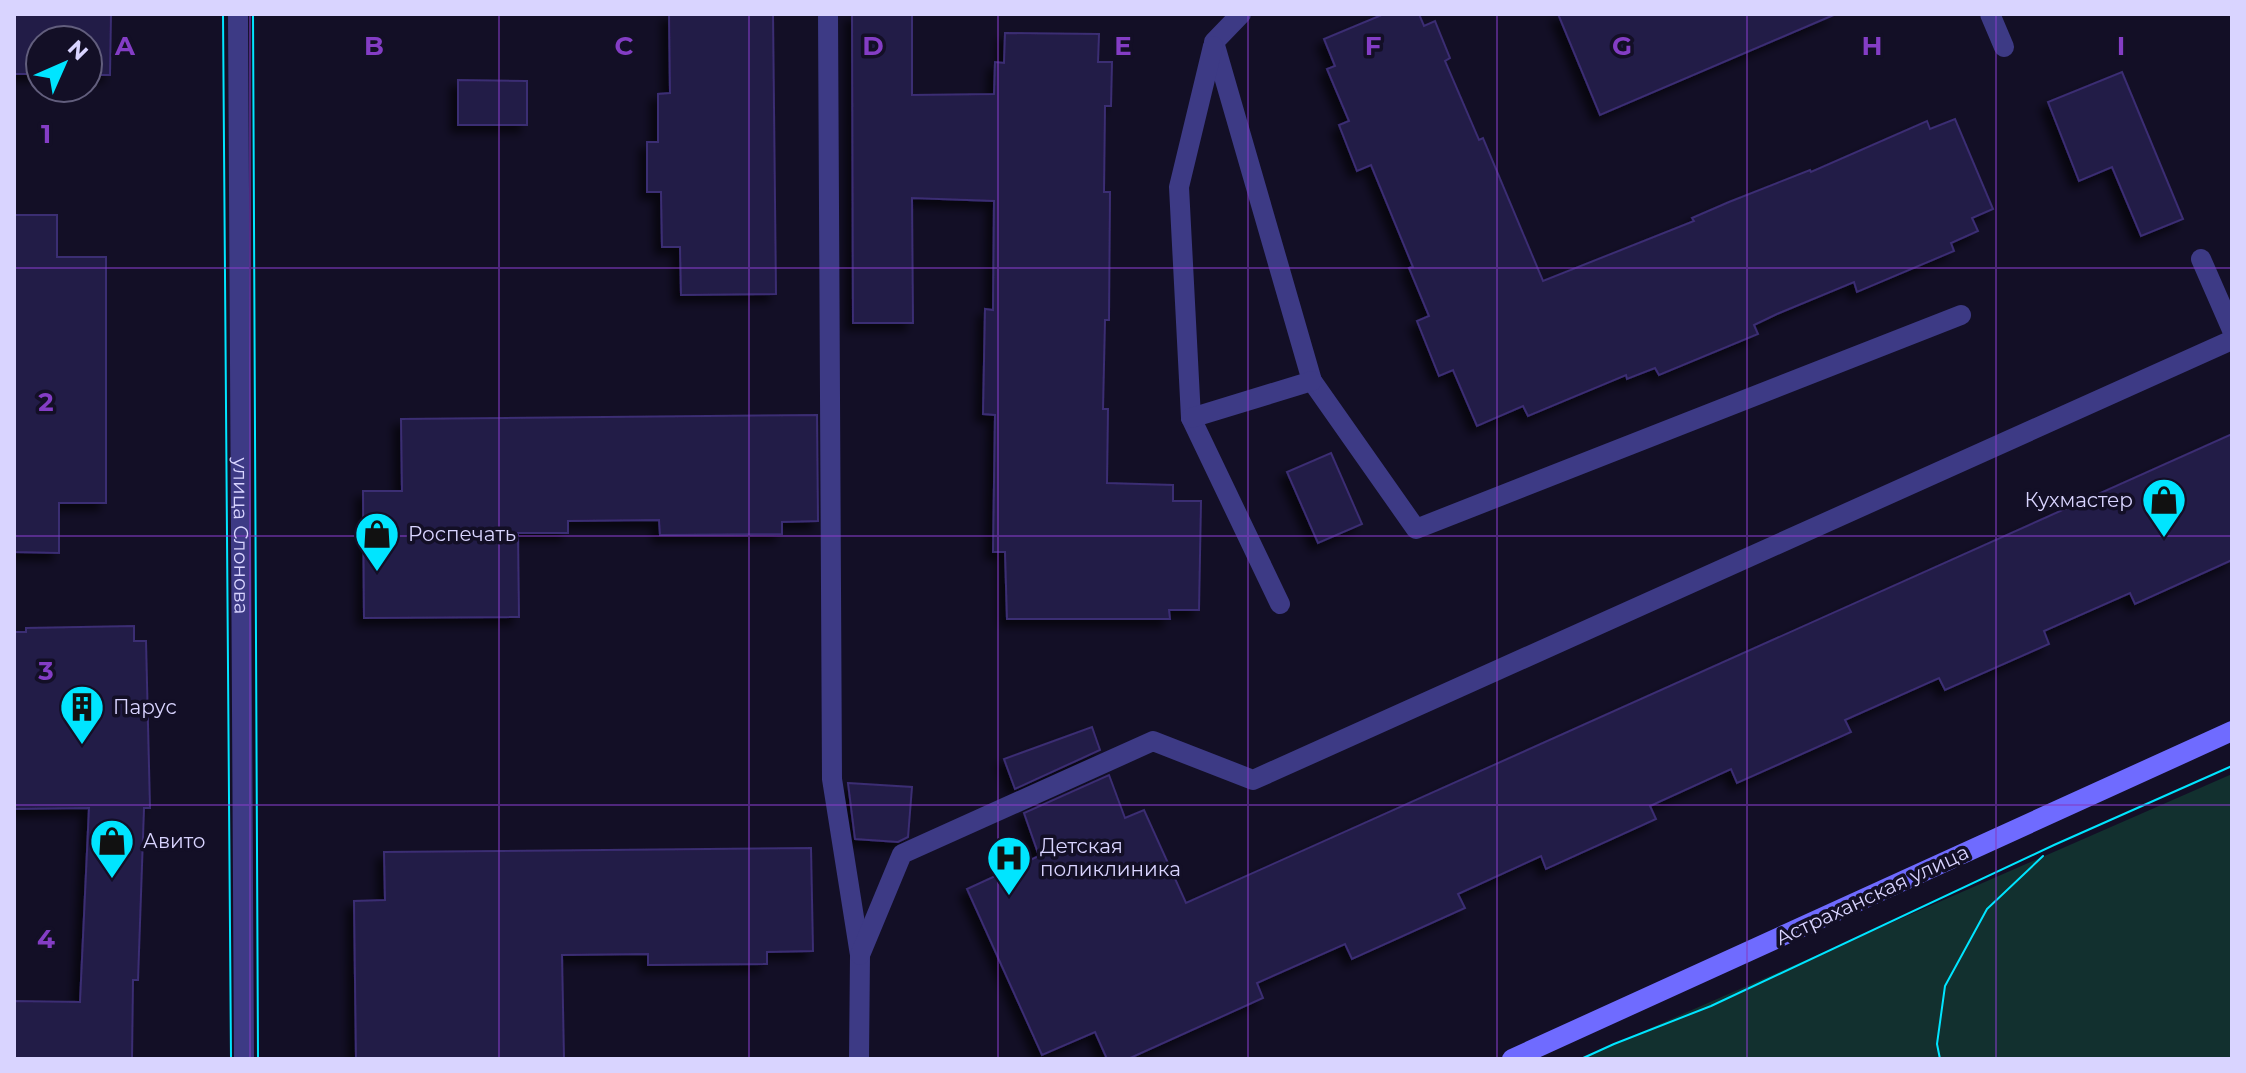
<svg xmlns="http://www.w3.org/2000/svg" width="2246" height="1073" font-family="Montserrat,sans-serif">
	<style>
		.green { fill: #12302f }
		.building { fill: #241b47; stroke: #3b2d73; stroke-width: 2; filter: url(#shadow) }
		.lines { fill: none; stroke-linecap: round; stroke-linejoin: round }
		.service { stroke: #3d3a85; stroke-width: 20 }
		.minor { stroke: #3d3a85; stroke-width: 20 }
		.secondary { stroke: #6f6bff; stroke-width: 20 }
		.tram { stroke: #00e5ff; stroke-width: 2 }
		.grid { fill: none; stroke: #843dc5; stroke-width: 2; stroke-opacity: 0.55 }
		.labels { text-anchor: middle; dominant-baseline: central; stroke-width: 7; stroke-linejoin: round; paint-order: stroke }
		.poi-label { font-size: 20px; fill: #d9d4ff; stroke: #130f26; text-anchor: start }
		.street-label { font-size: 20px; fill: #d9d4ff; stroke: #130f26 }
		.grid-label { font-size: 26px; text-anchor: middle; font-weight: bold; fill: #843dc5; stroke: #130f26; stroke-width: 7; stroke-linejoin: round; paint-order: stroke }
	</style>
	<defs>
		<filter id="shadow"><feDropShadow dx="-7" dy="7" stdDeviation="4" flood-color="#0009"/></filter>
	</defs>
	<rect width="100%" height="100%" fill="#130f26"/>
	<path class="green" d="M2232,774V1059H1580L1614,1044Z"/>
	<g class="building">
		<path d="M14,14H111L110,75H88V40H40V74H14Z"/>
		<path d="M669,14H773L776,294L681,295L680,247H662L661,192H647V142H658V94L670,93Z"/>
		<path d="M852,14H912V95L994,94L995,62L1004,63L1005,33L1099,34L1098,62H1112L1111,106H1105L1104,192H1110L1109,320H1105L1103,409H1108L1107,483L1173,485V501H1201L1199,610H1169L1170,619H1007L1005,552H993L995,415L983,414L985,309L993,310L994,201L912,198L913,323H853Z"/>
		<path d="M1384,14H1419L1424,26L1435,21L1450,58L1445,61L1479,140L1483,138L1543,281L1694,221L1692,218L1729,202L1810,170L1811,172L1927,121L1930,129L1955,119L1993,209L1972,218L1978,231L1951,243L1954,251L1857,292L1854,282L1777,314L1754,325L1758,334L1659,375L1655,368L1627,379L1626,375L1528,416L1523,406L1477,426L1453,370L1439,376L1417,321L1429,316L1409,268L1413,267L1371,165L1357,171L1339,125L1349,121L1327,69L1335,66L1324,39Z"/>
		<path d="M1558,14H1836L1600,115Z"/>
		<path d="M2122,72L2183,219L2141,236L2112,167L2079,181L2048,102Z"/>
		<path d="M458,80L527,81V125H458Z"/>
		<path d="M14,215H57V257H106V503H59V553L14,552Z"/>
		<path d="M817,415L818,521L782,522V534L660,535L659,520L568,521V533H518L519,617L364,618L363,491H402L401,419Z"/>
		<path d="M2232,434V560L2135,604L2130,593L2044,631L2049,644L1945,690L1939,678L1845,720L1851,732L1737,783L1731,769L1650,806L1656,819L1546,869L1541,856L1458,894L1465,908L1352,959L1345,944L1257,983L1263,998L1128,1059H1107L1095,1032L1042,1055L967,889L1039,856L1024,813L1109,775L1125,818L1144,810L1186,903Z"/>
		<path d="M1331,453L1362,524L1318,543L1287,472Z"/>
		<path d="M134,626V641H146L150,808H144L138,980H133L132,1059H14V1001L80,1002L89,808L14,809V632H26V628Z"/>
		<path d="M1092,727L1100,750L1015,789L1004,759Z"/>
		<path d="M848,783L912,787L908,837L898,842L855,839Z"/>
		<path d="M811,848L813,951L767,952V964L648,965V954L562,955L564,1059H356L354,901L385,900L384,852Z"/>
	</g>
	<g class="lines">
		<g class="service">
			<path d="M828,14L832,779L860,955L859,1059"/>
			<path d="M1241,14L1214,42L1312,381L1416,529L1961,315"/>
			<path d="M1990,14L2004,47"/>
			<path d="M1213,46L1179,187L1191,418L1280,604"/>
			<path d="M2201,259L2232,330"/>
			<path d="M1191,418L1312,381"/>
			<path d="M860,955L902,854L1153,741L1253,780L2232,340"/>
		</g>
		<path class="minor" id="s1" d="M238,14L244,1059"/>
		<path class="secondary" d="M1512,1059L2232,731"/>
		<g class="tram">
			<path d="M223,14L231,1059"/>
			<path d="M253,14L258,1059"/>
			<path d="M1581,1059L1614,1044L1711,1006L2054,845L2232,766"/>
			<path d="M1940,1059L1937,1044L1945,986L1987,909L2043,856"/>
		</g>
	</g>
	<path class="grid" d="M250,14V1059M499,14V1059M749,14V1059M998,14V1059M1248,14V1059M1497,14V1059M1747,14V1059M1996,14V1059M14,268H2232M14,536H2232M14,805H2232"/>
	<defs>
		<g id="shop-pin" transform="scale(2.3)"><path d="M0 17L-7.5 6A9.5 9.5 0 1 1 7.5 6Z" fill="#00e5ff" stroke="#130f26"/><path d="M-5-2.5h2.3a2.7 3.5 0 0 1 5.4 0H5L5.5 6h-11ZM-1.5-2.5h3a1.5 2.3 0 0 0-3 0Z" fill="#111"/></g>
		<g id="building-pin" transform="scale(2.3)"><path d="M0 17L-7.5 6A9.5 9.5 0 1 1 7.5 6Z" fill="#00e5ff" stroke="#130f26"/><path d="M-4-6H4V6H1V3H-1V6H-4ZM-2.5-4.3h1.7v1.8h-1.7ZM.8-4.3h1.7v1.8H.8ZM-2.5-1h1.7V.8h-1.7ZM.8-1h1.7V.8H.8Z" fill="#111"/></g>
		<g id="hospital-pin" transform="scale(2.3)"><path d="M0 17L-7.5 6A9.5 9.5 0 1 1 7.5 6Z" fill="#00e5ff" stroke="#130f26"/><path d="M-5-5h3v3.5h4V-5h3V5h-3V1.5h-4V5h-3Z" fill="#111"/></g>
	</defs>
	<g fill-rule="evenodd">
		<use href="#shop-pin" x="2164" y="500"/>
		<use href="#shop-pin" x="377" y="534"/>
		<use href="#building-pin" x="82" y="707"/>
		<use href="#shop-pin" x="112" y="841"/>
		<use href="#hospital-pin" x="1009" y="858"/>
	</g>
	<g class="labels">
		<g class="poi-label">
			<text x="2133" y="500" text-anchor="end">Кухмастер</text>
			<text x="408" y="534">Роспечать</text>
			<text x="113" y="707">Парус</text>
			<text x="143" y="841">Авито</text>
			<text x="1040" y="846">Детская<tspan x="1040" dy="23">поликлиника</tspan></text>
		</g>
		<g class="street-label">
			<text stroke="none"><textPath href="#s1" startOffset="522">улица Слонова</textPath></text>
			<text transform="translate(1872 895) rotate(-25)">Астраханская улица</text>
		</g>
	</g>
	<g class="grid-label">
		<text x="125" y="55">A</text>
		<text x="374" y="55">B</text>
		<text x="624" y="55">C</text>
		<text x="873" y="55">D</text>
		<text x="1123" y="55">E</text>
		<text x="1373" y="55">F</text>
		<text x="1622" y="55">G</text>
		<text x="1872" y="55">H</text>
		<text x="2121" y="55">I</text>
		<text x="46" y="143">1</text>
		<text x="46" y="411">2</text>
		<text x="46" y="680">3</text>
		<text x="46" y="948">4</text>
	</g>
	<rect width="2246" height="1073" fill="none" stroke="#d9d4ff" stroke-width="32"/>
	<g transform="translate(64 64) rotate(45)"><circle r="38" fill="#130f26" stroke="#625e7d" stroke-width="2"/>
	<path d="M0-6L14 30L0 20L-14 30Z" fill="#00e5ff"/>
	<text y="-12" font-size="22" font-weight="bold" text-anchor="middle" fill="#d9d4ff">N</text>
	</g>
</svg>
